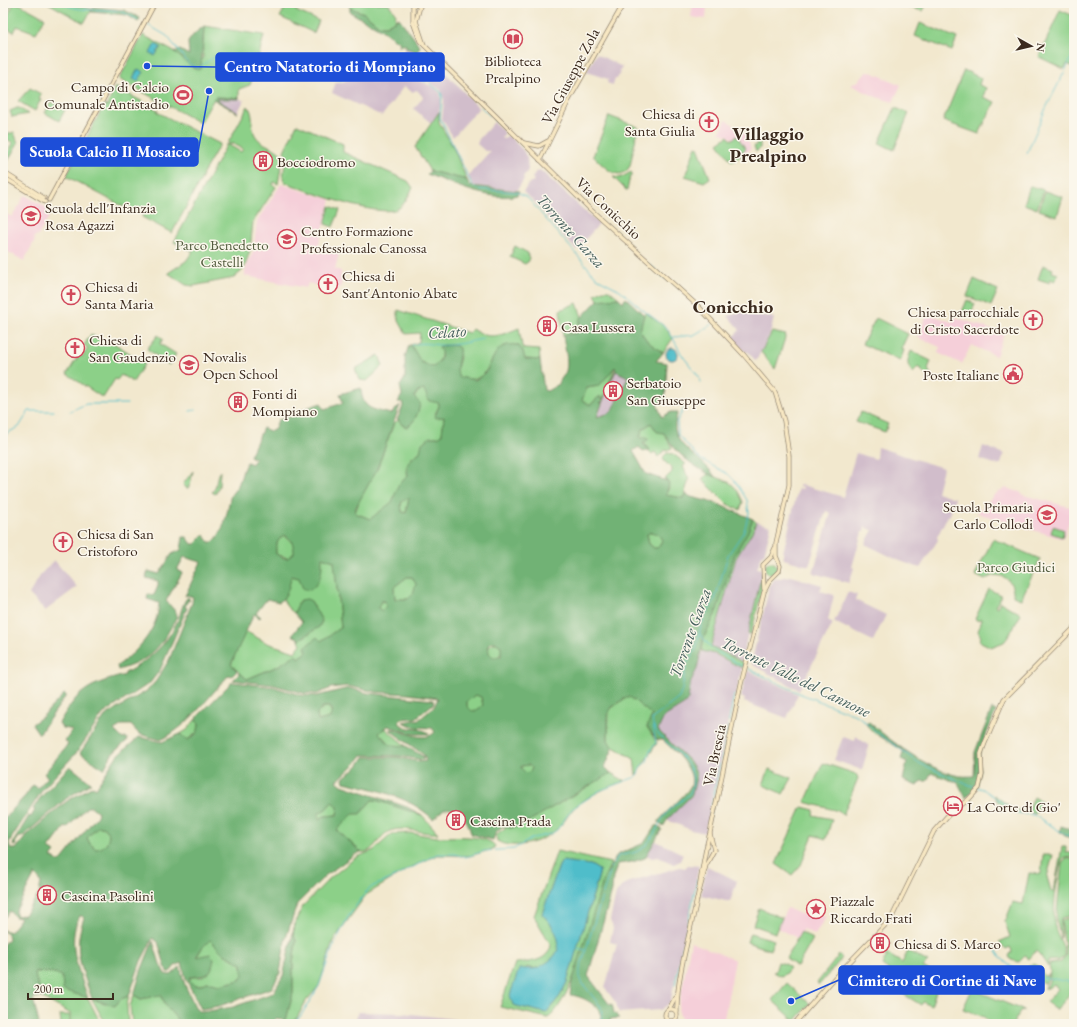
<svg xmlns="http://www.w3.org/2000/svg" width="1077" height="1027" font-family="'EB Garamond',serif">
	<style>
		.built { fill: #f5cfd9 }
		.industrial { fill: #d1bdcb }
		.green { fill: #8cd088; stroke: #647d53; fill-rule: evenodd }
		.forest { fill: #71b274; stroke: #566e49; fill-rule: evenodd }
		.water { fill: #50bdca; stroke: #467474 }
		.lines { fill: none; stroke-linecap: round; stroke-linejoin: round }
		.stream { stroke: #50bdca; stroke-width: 1 }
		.secondary-casing { stroke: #968976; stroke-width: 5 }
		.secondary { stroke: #f8e8c3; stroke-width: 3.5 }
		.labels { text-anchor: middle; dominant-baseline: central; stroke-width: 3; stroke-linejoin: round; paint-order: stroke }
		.poi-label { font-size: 15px; fill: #3b2a1e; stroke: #fbf7ec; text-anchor: start }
		.street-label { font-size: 15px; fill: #3b2a1e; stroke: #fbf7ec }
		.park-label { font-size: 15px; fill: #535c3e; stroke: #fbf7ec }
		.water-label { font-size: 16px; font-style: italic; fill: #425d5a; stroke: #fbf7ec }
		.district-label { font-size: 19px; font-weight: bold; fill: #3b2a1e; stroke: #fbf7ec }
		.leader { fill: none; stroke: #1d4ed8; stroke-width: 1.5 }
		.callout-dot { fill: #1d4ed8; stroke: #fbf7ec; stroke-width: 1.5 }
		.callout { fill: #1d4ed8; stroke: #1d4ed8; stroke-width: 1.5 }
		.callout-label { font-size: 16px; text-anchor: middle; font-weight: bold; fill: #fff }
	</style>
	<rect width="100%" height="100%" fill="#fbf7ec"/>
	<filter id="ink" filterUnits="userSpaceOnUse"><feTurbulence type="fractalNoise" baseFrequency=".025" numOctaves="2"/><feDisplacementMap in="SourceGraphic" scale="8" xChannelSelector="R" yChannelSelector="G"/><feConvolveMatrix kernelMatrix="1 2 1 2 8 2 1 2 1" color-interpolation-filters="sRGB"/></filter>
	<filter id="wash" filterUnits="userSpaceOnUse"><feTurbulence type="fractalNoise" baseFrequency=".012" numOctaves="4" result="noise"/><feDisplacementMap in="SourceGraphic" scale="16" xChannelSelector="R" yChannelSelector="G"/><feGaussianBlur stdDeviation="0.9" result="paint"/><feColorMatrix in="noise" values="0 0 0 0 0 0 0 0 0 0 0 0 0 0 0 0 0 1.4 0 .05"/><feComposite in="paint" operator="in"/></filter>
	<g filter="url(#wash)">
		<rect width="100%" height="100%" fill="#f2e8ce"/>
		<g class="built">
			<path d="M693,3H709L707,6L706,19L691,17Z"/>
			<path d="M869,71L901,85L893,102L876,97L851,85L860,80V78Z"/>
			<path d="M726,120L745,132L751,149L742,155L731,140L732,138L720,132Z"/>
			<path d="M281,184L331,200L318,247L339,254L335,269L341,271V279L342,280L341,286L336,291L308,283L306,288L245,276V271L253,252L257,221Z"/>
			<path d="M25,195L52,211L38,236L36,235L34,238L35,240L24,261L3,249V215L4,213L12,217Z"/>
			<path d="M930,309L933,310L932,315L952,322L955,317L1004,334L996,356L971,345L962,364L938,353L940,347L917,337Z"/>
			<path d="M1005,488L1020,492L1023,495L1074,508L1063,539L977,513L995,494Z"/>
			<path d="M806,907L826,917L815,935L803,929L797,938L777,928L787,908L802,915Z"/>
			<path d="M691,942L735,960L723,1024H690L682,1022L681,1019L678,1009Z"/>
		</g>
		<g class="industrial">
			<path d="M404,49H411L418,56L424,50L479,108L453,137L442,119L444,100L441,90L414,73L404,61Z"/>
			<path d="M597,54L622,67L617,79H615L613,85L607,83L608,79L586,72Z"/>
			<path d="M395,68L435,88L440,93L441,100L439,112L431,123L414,109L423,97L417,90L412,92L404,86L382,116L332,93L336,82H343L353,76Z"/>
			<path d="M215,99H239L244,100L238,112Z"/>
			<path d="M494,122L505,133L501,138L504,139L508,135L523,150L527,158L528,170L523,177L524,179L517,190L474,186L468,176L490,151H485L477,144L479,139Z"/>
			<path d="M540,170L599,224L576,250L534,201L523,192L530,182H532L534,180L532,178L535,173Z"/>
			<path d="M744,311L774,318L770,334L756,361L747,351L746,353L732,338L740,330L728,316Z"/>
			<path d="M616,371L628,376L614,408L610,413L597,417Z"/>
			<path d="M983,446L1004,454L1001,464H999L998,465L979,459Z"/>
			<path d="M877,447L943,468L937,492L955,498L950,515L947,517L937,537L938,540L920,568L900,561L865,544L873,530L865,527L864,532H862L852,567L854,568L849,583L813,573L831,513L826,511L809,566L784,559L783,553L798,488L802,489L803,487L799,486V484L843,497L856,453L876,459Z"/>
			<path d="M756,522L771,526L764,554L762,555L757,568L761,569L762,573L743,654H741V657L743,658L742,662L711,646L736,558L752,532Z"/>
			<path d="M54,560L77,587L45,611L29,594L42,573Z"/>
			<path d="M790,576L822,585L820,591L834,595L828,620L833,623L799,690L751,664L770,585L775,579Z"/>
			<path d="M848,592L857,595L855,600L886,615L873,641L834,622Z"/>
			<path d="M702,651L715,654L742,668L736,695H733L705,833L691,830L667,820L692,795L697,773L658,730L664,717L685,704L688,699L691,681Z"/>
			<path d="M749,671L798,694L787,718L744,702L745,699L741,697L747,672Z"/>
			<path d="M856,736L869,746L862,770L834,760L843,737L855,741Z"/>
			<path d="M656,841L683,854L680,861L674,864L658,857L652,858L646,855Z"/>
			<path d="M688,865L699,866L670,1003L660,1010L619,1013L616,1003L605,988L617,944L610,942L613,928L610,920L616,894L621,887L629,882L680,867L685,868Z"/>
			<path d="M707,866L737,881L730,902L701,895Z"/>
			<path d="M358,1012L402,1013L497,1024H354Z"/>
		</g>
		<g class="green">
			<path d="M3,3H12L3,20Z"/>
			<path d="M14,3H18L45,18L36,33L17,26L14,32L3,26Z"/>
			<path d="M48,3H67L92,9L84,23Z"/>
			<path d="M348,3H388L396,14L395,18L397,19L386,26H380L364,13L350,8Z"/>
			<path d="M890,3H927L923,11Z"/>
			<path d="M298,7L296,11L319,21L314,33L280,17L285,8Z"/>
			<path d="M1060,10L1074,16V67L1067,64L1064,69L1039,57Z"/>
			<path d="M920,23L957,38L952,51L915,36Z"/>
			<path d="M204,26L264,35L258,60L250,85L239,89V98L215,97L200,123L119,79L143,35L180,55L195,69L203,58Z"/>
			<path d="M964,70L981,78L979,85L986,88L983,97L995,102L979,134L943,121Z"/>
			<path d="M115,87L158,110L157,112L220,144L202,175L203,176L172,233L142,217L143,215L136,211L135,213L66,176L79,151L81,152L84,147L82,146L104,105L107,106Z"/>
			<path d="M30,88L41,94L39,98L41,99L35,111L18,101Z"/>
			<path d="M51,102L65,110L59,121L45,113Z"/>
			<path d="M248,106C255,115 250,126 255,135C261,146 276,146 283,156L278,184L274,182L273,185L276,187L253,222L250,250L244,269L234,278L193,286L186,285L168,273L186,261L193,251L174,242L227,144L241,152L243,149L232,143L231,145L228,143Z"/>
			<path d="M17,108H19L28,114L12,117L10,111Z"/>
			<path d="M895,108L909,113L894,150L879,143Z"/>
			<path d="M439,112V122L453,147L467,180L430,171L415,147Z"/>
			<path d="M609,116L638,127L630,166C619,185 603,165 593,156Z"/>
			<path d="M297,124L343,144V152L408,181L413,188C409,194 405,204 399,208C382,220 305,190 285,182L283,178L286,155L284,151Z"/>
			<path d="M14,132L18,143L5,166L3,151L8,153L13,143L3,136Z"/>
			<path d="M728,136L731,140L737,136L746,149L740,153L742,155L732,162L718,143Z"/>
			<path d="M753,137L760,140V148L756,152L754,146L757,145Z"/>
			<path d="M696,146L698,147L710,178L704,182L685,176Z"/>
			<path d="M631,172L632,173V176H630L627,191L613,177L620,178Z"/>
			<path d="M1030,186L1044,190L1037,209L1024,204Z"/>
			<path d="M1045,191L1063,197L1057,216L1039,210Z"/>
			<path d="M330,206L340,210L333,227L325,224Z"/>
			<path d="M515,246L528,253L529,261L525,264L510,257Z"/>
			<path d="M1043,265L1053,269L1052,272L1058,274L1055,281L1050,279V283L1038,279Z"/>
			<path d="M974,279L998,290L991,306L967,296Z"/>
			<path d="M603,290H609L619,298L598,300L595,294Z"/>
			<path d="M967,300L975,304L970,316L962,312Z"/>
			<path d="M577,303L582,317L579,322V330L577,333L563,335L560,310Z"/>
			<path d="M398,310L469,333L472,329C489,341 502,335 519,328L522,346L525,349L539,350L540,360L524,359L523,351L518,345C482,341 498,390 459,377L456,372L460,357L455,345H442C441,354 442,359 435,367C423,370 414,354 411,345L419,342L420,333L406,334L398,319Z"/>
			<path d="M646,313L664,326L673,338L663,353L648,342L640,331L642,319Z"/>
			<path d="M876,318L908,334L901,349L904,350L900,361L862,344Z"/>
			<path d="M772,332L786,335C782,347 779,358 775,369L761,352Z"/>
			<path d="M91,334L106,344L109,340L145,363L133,382L121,375L117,380L115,379L103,398L67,374L79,355L82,357L88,348L84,345Z"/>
			<path d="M158,335L163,339L160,344L176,354L169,365L147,349Z"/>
			<path d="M911,351L931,361L928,369L930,373L929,378L918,367L913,373C906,365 907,361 911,351Z"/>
			<path d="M379,355L383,366L367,381L360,380L355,369Z"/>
			<path d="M615,367L601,405L600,396L590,405L582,400L587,388L599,386Z"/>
			<path d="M419,390H424L439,403V406L435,414L444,417L442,435L438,437H430L420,452L411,458L406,468L408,476C399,484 398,491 393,501C390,507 376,515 370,519L355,513L360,499L377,469L394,423L399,420L402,425L407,427C415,422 418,412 420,403L414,398Z"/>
			<path d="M861,412L888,424L885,432L856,422Z"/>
			<path d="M651,423L656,430L664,433L672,448L664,451L658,457L655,452L651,454L640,436L643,429Z"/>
			<path d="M667,453L673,454L686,464L683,466L689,480L683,498L666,495L669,488L667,481L665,479L672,472V468L664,461L663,457Z"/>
			<path d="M193,471L190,485L187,489L183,484Z"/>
			<path d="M220,471L219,486L215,494L212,492C218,487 215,476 220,471Z"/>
			<path d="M708,474C728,482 734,480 743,502L740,510L727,504L702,479Z"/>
			<path d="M409,498L406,513L402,512L401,504L403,501Z"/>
			<path d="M753,519L756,522L752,532L736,558L711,646L744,663L742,668L715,654L702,651L704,637L716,613L735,554L748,532Z"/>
			<path d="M1053,526L1064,530L1062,537L1051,533Z"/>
			<path d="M651,532L659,534L662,540C660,545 659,549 654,548L649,544L647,533Z"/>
			<path d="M284,535L293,544L295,553L288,558L276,554C275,546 277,540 284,535Z"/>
			<path d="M993,539L1040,559L1021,599L1013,596C1015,579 998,569 985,580L975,575Z"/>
			<path d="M322,557L334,561L341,627L321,641L317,637L307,652L299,658L295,655L278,666L247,679L231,665L245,631L267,643L295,652L301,644L299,640L319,627L322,621L311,601L300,600L294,613L287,607L283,599L289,586L291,576L299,578L302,584Z"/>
			<circle cx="771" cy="568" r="6"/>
			<path d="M762,573L763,586L751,634H748Z"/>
			<path d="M407,577H412L416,584L413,594L408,599H395L394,587Z"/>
			<path d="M989,589L1002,596L995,606L997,607L1000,602L1021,614L1008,637L1004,642L991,647L979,641L981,637L978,631L982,620L980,619L979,621L975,619Z"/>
			<circle cx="382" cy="606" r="4.5"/>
			<circle cx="495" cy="650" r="7"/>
			<path d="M476,695L481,697L483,705L476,711H472L467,707V701Z"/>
			<path d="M627,697H630L653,715L647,727L657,743L636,775L634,759L610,745L608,740L609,710Z"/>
			<path d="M324,707H329L332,714L330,718L318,721L317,713Z"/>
			<path d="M195,720L199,723L198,732L187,740L180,734L187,730Z"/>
			<path d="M865,722L879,734L908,754L870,730Z"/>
			<path d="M386,728L387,730L406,746L390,745L379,733Z"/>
			<path d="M823,763L856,774L858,778L843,815L838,811L805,802Z"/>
			<path d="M529,765L532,768L530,772L526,773L520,768L521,766Z"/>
			<path d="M769,769L792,778L783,794L763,785Z"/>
			<path d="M611,773L625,781C607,787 592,794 576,806C569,812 566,821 559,827C545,842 516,851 497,841L496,835L506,827L510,828L524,824Z"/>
			<path d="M994,795L1012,808L1026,812L1025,813C1015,811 997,807 994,795Z"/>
			<path d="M1034,797L1041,801L1035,814L1028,811Z"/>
			<path d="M371,800H375L422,815L438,833C423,835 406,825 390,831C379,835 373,855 361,852L336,830L353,814L363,811Z"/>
			<path d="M332,802L338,807L337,815L325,816L319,819V813L326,809Z"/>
			<path d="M802,807L814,810L813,815L832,819L826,839L813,835L801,865L792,875L776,864Z"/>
			<path d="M98,826L104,828L109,834C108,843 105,849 96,849L90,844L87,838Z"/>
			<path d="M410,833C419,834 429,836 438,837C451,837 487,834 495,846L493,849L470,856L437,855L410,868L366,895L333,941L319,986L306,1001L297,1018L289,1024H285L293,993V963L296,941L293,933L296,920L303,906L329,879L355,858L374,850L392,834Z"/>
			<path d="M1062,847H1066V852L1074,854V858L1064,857C1057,865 1052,916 1055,927C1057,937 1066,947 1064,956L1060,960L1048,961V967L1040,955L1036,951L1029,959L1025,956L1019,962L1011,960L1009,956L1012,951L1010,947L1006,949L999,942L1010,937L1005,922L1013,902L1023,904L1029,873L1041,874L1043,855H1053L1047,877L1051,891H1054Z"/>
			<path d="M557,851L611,863L604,878C596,908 572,1003 548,1018L500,1007L515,963C529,962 548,962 551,945L534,916ZM562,861L591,865L599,870V875L567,982L560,996L546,1013L513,1005L527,967C530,968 534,969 537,968C549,966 563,950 558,938C555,928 549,921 542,914L559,866Z"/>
			<path d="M1066,858L1074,860V915L1061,918V938L1056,920L1062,863Z"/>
			<path d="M759,908L782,918L775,933L753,925Z"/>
			<path d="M1074,917V988L1057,1010L1046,1002L1058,989L1054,984L1045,990C1050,983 1051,972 1049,964L1061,962L1066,955L1061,920Z"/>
			<path d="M801,932L813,939L797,967L786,958Z"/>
			<path d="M750,933L774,940L770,950L747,942Z"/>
			<path d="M885,939L891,943L886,953L902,963L908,951L928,962L923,967L937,975L933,981L917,975L912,982L928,992L932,989L936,992L931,1006L923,1002L921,1005L887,984L879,987L889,970L882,965L887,956L881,955L880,952L884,944L883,942Z"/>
			<path d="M210,940L224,954L242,964L243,975L240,980L220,985L207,982L201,985H195L190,980V977H203L196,958L202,948Z"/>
			<path d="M839,955L842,958L819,985L817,983Z"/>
			<path d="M778,962L786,964L790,968L784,975L780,976L773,972H775Z"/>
			<path d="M1033,963L1038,966L1044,976H1047L1049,973L1044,990L1045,983L1029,979L1021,973Z"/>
			<path d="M35,972C43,973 53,971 61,975C72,981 72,992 88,998L101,1024H71V1014L41,997C40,988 35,981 35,972Z"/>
			<path d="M787,983L810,1004L795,1021L772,1000Z"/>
			<path d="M972,989L1020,1009L1024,1011L1020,1012L1013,1024H992L984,1017L963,1009Z"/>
			<path d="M134,995L141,999L161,995L166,1006L181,1024H132L130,1006Z"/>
			<path d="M129,996L127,1005L128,1024H106L92,999L115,1006L121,999Z"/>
			<path d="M60,1015H70V1024H61Z"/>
		</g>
		<g class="forest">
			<path d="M94,7L124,10L140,18L138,22L127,15L91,12Z"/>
			<path d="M350,8L364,13L380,26H386L399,18L420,46L417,52L406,48V45H401L399,47L400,43L380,29L350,12Z"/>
			<path d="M204,26L201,68L198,70L191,66L174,52L180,50L189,55L188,42L194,34Z"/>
			<path d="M215,97L239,98V99H216L238,113L213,99Z"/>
			<path d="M430,171L467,180L470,186L519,191L517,195C491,202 452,184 427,174Z"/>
			<path d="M619,298L623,302L626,298L644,315L640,331L648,342L663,353L656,361L667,363L665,400L657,404L662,417L671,412H678C664,446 702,454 715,477C693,467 676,454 664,433L657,432L651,423L643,429L640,436V438H647L648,440L643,443L649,450L643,452L639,447L633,451L646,474L667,481L669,484L666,495L683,498L686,494L691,497L715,503L753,519L748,532L735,554L716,613L704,637L697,669L691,681L688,699L685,704L664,717L658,730L691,763L697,773L692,795L667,820L663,827L658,822C667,810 684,797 690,787C699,772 672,749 663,740H657L647,727L652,715L630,697H627L612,707L608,714V740L613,748L605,767L611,773L524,824L510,828L503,826L496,832L493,840L471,834C468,820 460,806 444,809L433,819C410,797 375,789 344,782L343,778L358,766L364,757H397L420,762L426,761L424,755L391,731V729C403,730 424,744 435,732L432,728L414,727L403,722L420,719L434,707L438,698L408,694L376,692L348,686L331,688L317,694L303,693L274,685L233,680L240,673L247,679L278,666L295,655L299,658L307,652L305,647L317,637L321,641L341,627L334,561L322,557C322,571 322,582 310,590L303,589L299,578L291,576C290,585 287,597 279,602L267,599L256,613L261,617L260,618L254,614L231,664L237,671L232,676L229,675C207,698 190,725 161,740L139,734L131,725H122L114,730L123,739L126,737L128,740L112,754L104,769L80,753L105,716L148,690L156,681L169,660L192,603L193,597L187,595L185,596L201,562L184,557L177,570L182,573L166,601L176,612L177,616C161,647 152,660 118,670L117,666C138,651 158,630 159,603L147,599L148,594L154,595L158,586V581L146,578L148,571L159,574L172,554L181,550L183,537H187L192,544H195L204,535L209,542H213C224,533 227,513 230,499C230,494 236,490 238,485C242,477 242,469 247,462L252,464L255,459L250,456L263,428L270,431L274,430L278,420L294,416L303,409L321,403L324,409L343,403L340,394L361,388C362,410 373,409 391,414L400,405L377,469L356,507L355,513L370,519L392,502L399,484L408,476C405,463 409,460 420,452L422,443L430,437H438L442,434L444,417L436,418L435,416L439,406V403L429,401L424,390L417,392L414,397L420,403C419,412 415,422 407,427L402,425L399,420H397L403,406L402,402H398L402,395L400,386L405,378V357L409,345H411L421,362L432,367L435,366C441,360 444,355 439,348L440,346L455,345L459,348C461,359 454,367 459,377L475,380C479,378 485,374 487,370C495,356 496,342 518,345L523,351L525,359L540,360L544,390L547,391L559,384C560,378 565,376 566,371C569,360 564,346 563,335L577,333L579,330L580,319L598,300ZM615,367L616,369L601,404L600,396L590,405L582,400L587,388L599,386ZM616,371L628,377L614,408L610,413L597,417L610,383ZM409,498L406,513L402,512L401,504L403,500ZM651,532L658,534L662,540C660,545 659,549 654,548L649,544L647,534ZM284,535C292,539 294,545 294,553L288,558H284L276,554C275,546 277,540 284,535ZM407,577H412L416,584L413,594L408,599H395L394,587ZM381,601H385L386,606L382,611L378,608ZM491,642H495L501,646V656L494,658L489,653L488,645ZM476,695L481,697L483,705L476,711H472L467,706V701ZM529,765L532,768L530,772L526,773L521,768V766Z"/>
			<path d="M188,597L190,601L188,600L185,607L187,608L160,670L150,683L103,714L77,752L43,789L9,842L10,849H16L27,835L54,812L67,801L93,786L96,788L116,757L139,737L162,742L180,734L187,740C195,736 199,733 199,723L195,720L199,715L232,682L274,687L300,695L317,696L349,688L367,693L433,700L434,703L416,718L401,719L399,722C404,732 424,726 429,734H413L388,726L379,733L390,745L406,746L424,757L423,760L399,756L362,755L355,764L337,781L342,785L407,807L422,815L376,800H372L360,814H353L337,830L361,852L354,855L326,875L297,904L285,941L280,973L272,988L219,1006L201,1009L186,979L182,963L175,966L170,972H167L158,942L153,938L141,961L129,996L121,999L115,1006L92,999C82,969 72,950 84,918L82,916H79C66,944 79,971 88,998L63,990L62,976L54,973L35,972C35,981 40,988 41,997L33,998L39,1024H3V944L9,939L8,934L3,931V930L10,932L21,918L15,917L10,911L3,919V820L26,795L33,785L38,788L48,777L44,774L68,744L65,741L72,731L69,729L62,728L59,723C79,689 88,685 125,675V673C148,661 166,646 177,622C181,615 182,602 188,597ZM329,707L332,711L330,718L318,721L317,713L323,707ZM332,802L338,807L337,815L325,816L319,819V813L326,809ZM87,807H92L98,812L97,816L60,862L51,857L55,852L49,848L65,827L67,828ZM98,826L104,828L109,834C108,843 105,848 96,849L90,844L87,838ZM35,874L41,882L39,894L24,915L17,916L15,912ZM210,940L224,954L242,964L243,975L240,980L220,985L207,982L201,985H195L190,980V977C206,975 211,978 214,958L210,954L196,957L202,948Z"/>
			<path d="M307,599L311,601L322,621L319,627L299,640L298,638L292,635L302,622L294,613L300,600Z"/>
			<path d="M64,694L66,695L65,697L39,734L32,724L42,717Z"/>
			<path d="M992,709L996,711L982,745L979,755L980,773L977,786L966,798L958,783L931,773L927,781H921L917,786L903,780L907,762L901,759L903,753H907L879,734L867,723L868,721C889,740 928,769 955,775C961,777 968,776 974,776L975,752Z"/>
			<path d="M70,766L91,783L67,798L22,837H19L15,843L16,845L13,846L14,841L29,816L31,817L35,810L33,809L40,798Z"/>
			<path d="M656,825L662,829L645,858L632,862L618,864L613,877L612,891L588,976L610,1005L612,1004L614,1013L620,1018L610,1019L611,1024H601C605,1007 583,996 570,995L572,982L604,878L617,855L644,843Z"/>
			<path d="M1061,826L1074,830V839L1065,836L1060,832Z"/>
			<path d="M296,920L293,933L296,941L293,963V993L285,1024V1021L277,1018L271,1024H181L166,1006L161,995L141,999L134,995L141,971L153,941L160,964L165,974L171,975L180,967L185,985L196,1009L202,1012L233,1007L273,993L283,976Z"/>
		</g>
		<g class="water">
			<path d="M155,44L161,47L155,56L150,53Z"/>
			<path d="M138,69L144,72L138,81L133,78Z"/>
			<circle cx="672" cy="354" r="6"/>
			<path d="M562,861L591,865L599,870V875L567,982L560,996L546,1013L513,1005L510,995L519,969C525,968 532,970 538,968C540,967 543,965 546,963C568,950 557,929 542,914L559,866Z"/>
		</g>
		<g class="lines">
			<g class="stream">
				<path d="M61,3C78,12 94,9 112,10C122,11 130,15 138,20"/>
				<path d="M148,25L167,36L189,64L198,68L214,57L290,62L340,80L359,73L395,67L412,73L426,82"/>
				<path d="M402,54L404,63L409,72"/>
				<path d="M430,84L441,92L442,96L440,118L472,185L476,189L517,192L527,197L597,278L620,290L642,309L668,329L682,355L699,377L700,382"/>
				<path d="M481,107L497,123"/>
				<path d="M1027,153L1046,108L1074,53"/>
				<path d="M650,265L666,279"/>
				<path d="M674,337L694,335L712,324"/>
				<path d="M412,345C425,341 435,346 447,345C459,345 471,341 483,339"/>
				<path d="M70,411L86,404H127"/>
				<path d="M190,411L196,410"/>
				<path d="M3,438L9,432L19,427L29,411H54"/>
				<path d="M699,633L712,649L744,667"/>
				<path d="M747,668L801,694L858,716L875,731L919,763L966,784L983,789L1017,813L1034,815L1066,835L1074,836"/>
				<path d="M723,752L734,695"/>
				<path d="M634,778L638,774L641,766L647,762L650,751L656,743L653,725"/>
				<path d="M709,819L722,755"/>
				<path d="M992,945L1004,961L1027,979L1049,978L1074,983"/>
				<path d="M577,948L585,950"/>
				<path d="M675,985L697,880"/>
				<path d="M291,1024L300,1017L319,986L333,947L348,917L366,892L373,886L391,879L437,854H454L466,857L485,851L514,849L533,838L551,834L557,830L572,809L599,791L633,778"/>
				<path d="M603,1024L601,1007L583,984L580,977V969L611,868L618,856C624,854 631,854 636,852C652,845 656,827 665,815C672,805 683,801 691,792C703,755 654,746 652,719L679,698L682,690L686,665L696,649L701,625L715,599L728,555L744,531L749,513L747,500L735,481L728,474L700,459L678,435L677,421L686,405"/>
			</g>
		</g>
	</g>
	<g filter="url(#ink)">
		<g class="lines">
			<g class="secondary-casing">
				<g id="secondary">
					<path d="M277,3L282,5L286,3"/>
					<path d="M411,3L418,6L423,3"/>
					<path d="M413,5V22L420,41L590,209L699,307L743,354L775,392L784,421L789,456V485L776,543V556L780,566L779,571L770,580L764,592L741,684L710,833C703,855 702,877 697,899C690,933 676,979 677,1012"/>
					<path d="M420,6L416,21L424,45"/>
					<path d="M524,143L539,146L548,141"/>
					<path d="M540,160L569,100L624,3"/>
					<path d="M3,172L44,198"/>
					<path d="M3,177L45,202"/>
					<path d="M49,200L155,3"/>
					<path d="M764,589L763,565L771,557L775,548"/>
					<path d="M699,892L706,865L714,850L710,834"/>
					<circle cx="671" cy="1015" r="6"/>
					<path d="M669,1009L677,994"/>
					<path d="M794,1024L839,973L891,919L934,831L950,813L968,800L979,788L982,775L981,754L985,743L1004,699L1074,628"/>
				</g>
			</g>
			<use href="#secondary" class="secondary"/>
		</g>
	</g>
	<defs>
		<g id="library-ring" transform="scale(1)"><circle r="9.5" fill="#fbf7ec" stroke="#d1495b" stroke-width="1.5"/><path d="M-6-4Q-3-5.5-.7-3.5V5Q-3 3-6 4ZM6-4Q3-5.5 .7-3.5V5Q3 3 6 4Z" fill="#d1495b"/></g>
		<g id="stadium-ring" transform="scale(1)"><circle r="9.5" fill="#fbf7ec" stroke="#d1495b" stroke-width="1.5"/><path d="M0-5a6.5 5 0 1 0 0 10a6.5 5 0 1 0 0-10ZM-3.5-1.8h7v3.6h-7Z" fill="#d1495b"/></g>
		<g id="church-ring" transform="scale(1)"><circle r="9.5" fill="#fbf7ec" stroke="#d1495b" stroke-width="1.5"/><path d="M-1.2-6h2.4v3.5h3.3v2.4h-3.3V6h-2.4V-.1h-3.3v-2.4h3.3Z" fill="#d1495b"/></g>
		<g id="building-ring" transform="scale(1)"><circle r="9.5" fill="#fbf7ec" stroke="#d1495b" stroke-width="1.5"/><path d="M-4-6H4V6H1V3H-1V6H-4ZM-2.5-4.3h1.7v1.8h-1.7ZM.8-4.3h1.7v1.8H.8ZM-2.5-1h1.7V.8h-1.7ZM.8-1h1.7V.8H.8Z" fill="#d1495b"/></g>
		<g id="school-ring" transform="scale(1)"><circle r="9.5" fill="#fbf7ec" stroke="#d1495b" stroke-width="1.5"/><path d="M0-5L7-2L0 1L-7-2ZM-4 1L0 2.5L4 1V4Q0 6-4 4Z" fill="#d1495b"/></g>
		<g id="civic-ring" transform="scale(1)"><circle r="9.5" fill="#fbf7ec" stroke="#d1495b" stroke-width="1.5"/><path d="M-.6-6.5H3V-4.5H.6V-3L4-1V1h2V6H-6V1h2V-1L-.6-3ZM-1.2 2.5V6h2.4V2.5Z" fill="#d1495b"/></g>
		<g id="hotel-ring" transform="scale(1)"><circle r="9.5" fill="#fbf7ec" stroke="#d1495b" stroke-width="1.5"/><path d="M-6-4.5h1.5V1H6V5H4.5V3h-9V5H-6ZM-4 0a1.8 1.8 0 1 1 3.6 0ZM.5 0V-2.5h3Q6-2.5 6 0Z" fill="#d1495b"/></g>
		<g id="sight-ring" transform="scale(1)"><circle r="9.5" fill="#fbf7ec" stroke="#d1495b" stroke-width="1.5"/><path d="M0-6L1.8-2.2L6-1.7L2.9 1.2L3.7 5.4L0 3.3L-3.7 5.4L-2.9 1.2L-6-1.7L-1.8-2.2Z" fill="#d1495b"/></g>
	</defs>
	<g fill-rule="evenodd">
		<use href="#library-ring" x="513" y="39"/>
		<use href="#stadium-ring" x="183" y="95"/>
		<use href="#church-ring" x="709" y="122"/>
		<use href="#building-ring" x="263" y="161"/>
		<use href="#school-ring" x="31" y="216"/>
		<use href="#school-ring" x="287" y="239"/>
		<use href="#church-ring" x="328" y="284"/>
		<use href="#church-ring" x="71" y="295"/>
		<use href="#church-ring" x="1033" y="320"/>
		<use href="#building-ring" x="547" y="326"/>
		<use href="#church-ring" x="75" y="348"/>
		<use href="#school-ring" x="189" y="365"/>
		<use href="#civic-ring" x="1013" y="374"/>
		<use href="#building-ring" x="613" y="391"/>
		<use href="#building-ring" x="238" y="402"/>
		<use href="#school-ring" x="1047" y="515"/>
		<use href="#church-ring" x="63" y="542"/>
		<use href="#hotel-ring" x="953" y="806"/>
		<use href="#building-ring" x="456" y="820"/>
		<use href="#building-ring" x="47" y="895"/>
		<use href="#sight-ring" x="816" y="909"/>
		<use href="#building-ring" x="880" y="943"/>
	</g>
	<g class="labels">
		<g class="poi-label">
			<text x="513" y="60" text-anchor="middle">Biblioteca<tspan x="513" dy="17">Prealpino</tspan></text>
			<text x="169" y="86" text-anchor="end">Campo di Calcio<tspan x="169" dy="17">Comunale Antistadio</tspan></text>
			<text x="695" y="113" text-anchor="end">Chiesa di<tspan x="695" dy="17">Santa Giulia</tspan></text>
			<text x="277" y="161">Bocciodromo</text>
			<text x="45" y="207">Scuola dell'Infanzia<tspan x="45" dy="17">Rosa Agazzi</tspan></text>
			<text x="301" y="230">Centro Formazione<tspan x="301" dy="17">Professionale Canossa</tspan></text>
			<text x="342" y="275">Chiesa di<tspan x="342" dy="17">Sant'Antonio Abate</tspan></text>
			<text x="85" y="286">Chiesa di<tspan x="85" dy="17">Santa Maria</tspan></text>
			<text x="1019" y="311" text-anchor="end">Chiesa parrocchiale<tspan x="1019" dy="17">di Cristo Sacerdote</tspan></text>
			<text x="561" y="326">Casa Lussera</text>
			<text x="89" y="339">Chiesa di<tspan x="89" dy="17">San Gaudenzio</tspan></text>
			<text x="203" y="356">Novalis<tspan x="203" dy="17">Open School</tspan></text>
			<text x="999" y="374" text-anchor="end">Poste Italiane</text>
			<text x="627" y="382">Serbatoio<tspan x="627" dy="17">San Giuseppe</tspan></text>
			<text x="252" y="393">Fonti di<tspan x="252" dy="17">Mompiano</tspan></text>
			<text x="1033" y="506" text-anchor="end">Scuola Primaria<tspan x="1033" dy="17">Carlo Collodi</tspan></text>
			<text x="77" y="533">Chiesa di San<tspan x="77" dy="17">Cristoforo</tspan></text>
			<text x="967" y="806">La Corte di Gio'</text>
			<text x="470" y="820">Cascina Prada</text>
			<text x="61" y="895">Cascina Pasolini</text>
			<text x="830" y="900">Piazzale<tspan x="830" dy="17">Riccardo Frati</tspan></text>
			<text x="894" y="943">Chiesa di S. Marco</text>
		</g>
		<g class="street-label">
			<text transform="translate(570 76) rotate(-62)">Via Giuseppe Zola</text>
			<text transform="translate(609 208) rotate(43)">Via Conicchio</text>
			<text transform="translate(714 755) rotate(-78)">Via Brescia</text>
		</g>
		<g class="park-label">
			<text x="222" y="244">Parco Benedetto<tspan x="222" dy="17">Castelli</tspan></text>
			<text x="1016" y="566">Parco Giudici</text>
		</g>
		<g class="water-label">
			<text transform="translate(571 231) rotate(48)">Torrente Garza</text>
			<text transform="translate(447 332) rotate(-4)">Celato</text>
			<text transform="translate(690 633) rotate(-70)">Torrente Garza</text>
			<text transform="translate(796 677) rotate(26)">Torrente Valle del Cannone</text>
		</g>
		<g class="district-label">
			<text x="768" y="133">Villaggio<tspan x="768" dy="22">Prealpino</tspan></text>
			<text x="733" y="306">Conicchio</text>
		</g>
	</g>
	<path class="leader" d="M147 66L216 67M209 91L198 152M791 1001L839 980"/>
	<g class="callout-dot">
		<circle cx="147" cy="66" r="4"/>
		<circle cx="209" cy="91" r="4"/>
		<circle cx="791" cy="1001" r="4"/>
	</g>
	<g class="callout">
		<rect x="216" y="53" width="228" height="28" rx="4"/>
		<rect x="21" y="138" width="177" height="28" rx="4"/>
		<rect x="839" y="966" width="205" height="28" rx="4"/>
	</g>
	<g class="callout-label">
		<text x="330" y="72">Centro Natatorio di Mompiano</text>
		<text x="110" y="157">Scuola Calcio Il Mosaico</text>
		<text x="942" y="986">Cimitero di Cortine di Nave</text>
	</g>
	<rect width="1077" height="1027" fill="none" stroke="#fbf7ec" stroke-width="16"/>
	<g transform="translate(1031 46) rotate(98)" stroke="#fbf7ec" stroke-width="3" paint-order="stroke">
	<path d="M0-3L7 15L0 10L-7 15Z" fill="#3b2a1e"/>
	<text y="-6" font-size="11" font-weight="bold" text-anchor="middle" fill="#3b2a1e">N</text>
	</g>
	<path d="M28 993v6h85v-6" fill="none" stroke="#3b2a1e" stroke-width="2"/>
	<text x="34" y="993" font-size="12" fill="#3b2a1e" stroke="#fbf7ec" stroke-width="3" paint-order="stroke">200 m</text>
</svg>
